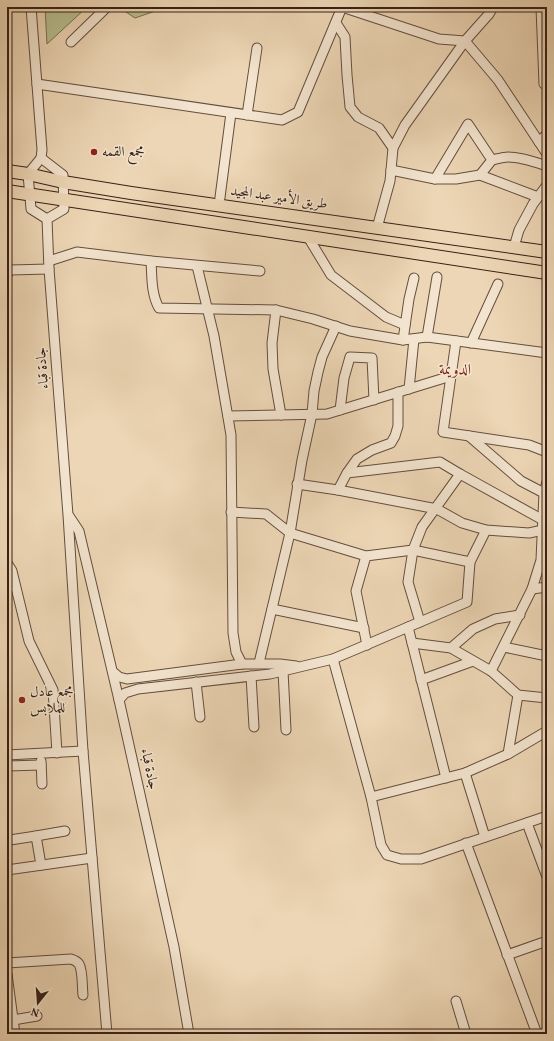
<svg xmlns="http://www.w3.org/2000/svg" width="554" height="1041" font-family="Vollkorn,Amiri,serif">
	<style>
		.green { fill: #b8be8e; stroke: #786f52 }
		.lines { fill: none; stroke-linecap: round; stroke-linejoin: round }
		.minor-casing { stroke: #644e3e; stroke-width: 11 }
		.major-casing { stroke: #372017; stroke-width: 14 }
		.minor { stroke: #f3e4cf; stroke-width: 9 }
		.major { stroke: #edd6b5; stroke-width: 12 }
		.poi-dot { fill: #8f2418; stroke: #f3e4cf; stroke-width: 1.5 }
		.labels { text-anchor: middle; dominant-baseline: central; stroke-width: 3; stroke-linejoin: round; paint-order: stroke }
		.poi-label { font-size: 14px; fill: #372017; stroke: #f3e4cf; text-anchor: start }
		.street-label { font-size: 14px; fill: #372017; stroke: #f3e4cf }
		.neighbourhood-label { font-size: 15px; fill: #7a1f14; stroke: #f3e4cf }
	</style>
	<rect width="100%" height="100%" fill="#edd6b5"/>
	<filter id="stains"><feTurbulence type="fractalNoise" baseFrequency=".005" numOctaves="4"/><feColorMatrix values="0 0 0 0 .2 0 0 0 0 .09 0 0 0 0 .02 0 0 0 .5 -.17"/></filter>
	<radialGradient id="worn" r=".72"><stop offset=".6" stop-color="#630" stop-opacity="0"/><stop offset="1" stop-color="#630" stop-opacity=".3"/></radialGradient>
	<g class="green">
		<path d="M45,7H87L47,44Z"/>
		<path d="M121,7H167L135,18L120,8Z"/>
	</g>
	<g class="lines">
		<g class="minor-casing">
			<g id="minor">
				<path d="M31,7L42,150L41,158L28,174L31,209L47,219"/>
				<path d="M342,7L439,39L465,41L498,80L547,154"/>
				<path d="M541,7L544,84"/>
				<path d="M336,23L345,37L347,75L350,107L358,117L379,128L393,148"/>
				<path d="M71,42L107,7"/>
				<path d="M37,84L282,120L298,112L342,7"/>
				<path d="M247,115L257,48"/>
				<path d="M539,142L547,134"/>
				<path d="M41,158L63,175L64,209L47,219"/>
				<path d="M492,160C497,159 503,157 508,157C521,157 535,162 547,166"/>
				<path d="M391,170L435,179H456L480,175L538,197"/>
				<path d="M435,179L468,124L492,160L480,175"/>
				<path d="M219,205L231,113"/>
				<path d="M47,219L49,269L68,515L83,751L107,1034"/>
				<path d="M377,228L390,181L393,148L405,125L465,41L489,14L493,7"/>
				<path d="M308,237L331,275L386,317L405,325"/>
				<path d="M514,247L519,230L533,204L547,185"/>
				<path d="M49,261L77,252L151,261L260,271"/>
				<path d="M151,261C152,276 151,294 159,308L276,310L313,319L350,331L403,340L427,337L547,353"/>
				<path d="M197,266L214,336L231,435L233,633L236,652L242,664"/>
				<path d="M7,275L10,270L49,269"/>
				<path d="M276,310L272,343L273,369L281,415"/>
				<path d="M427,337L437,277"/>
				<path d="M403,340L409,299L414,278"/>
				<path d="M456,341L443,432L529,445L547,452"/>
				<path d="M471,343L498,284"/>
				<path d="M409,389L414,339"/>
				<path d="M340,410L344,378L350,357L372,358L374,400"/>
				<path d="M228,416L327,414L451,376"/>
				<path d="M469,436L521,481L544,493"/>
				<path d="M347,473L357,459L372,450L391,443L395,436L398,426V392"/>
				<path d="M297,484L338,490L437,509L462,523L486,530L529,533L543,530H547"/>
				<path d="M338,490L347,473L440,462L460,474L543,520"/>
				<path d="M231,512L266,514L290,533L366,556L413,550L470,562"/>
				<path d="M69,516L79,531L119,700L174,947L189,1034"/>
				<path d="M366,556L356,591L367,645"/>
				<path d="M7,563L12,571L29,641L53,690L57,753"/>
				<path d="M532,589L547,587"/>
				<path d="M272,609L364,628"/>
				<path d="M420,622L408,582L413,550L422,527L460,474"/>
				<path d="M408,627L446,778"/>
				<path d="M412,643L451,648L491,671L518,695L547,698"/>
				<path d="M504,647L547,656"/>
				<path d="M451,648L473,629L495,619L520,615"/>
				<path d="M333,659L371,797L381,845L387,855L401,859H421L547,816"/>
				<path d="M259,663L290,533L302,460L312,414L314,391L318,372L322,357L336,326"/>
				<path d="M283,671L286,730"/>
				<path d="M491,671L532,589L541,560L544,493L547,482"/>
				<path d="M113,672L119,677L127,679L242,664H280L296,666"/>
				<path d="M251,676L254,727"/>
				<path d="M421,680L473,661"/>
				<path d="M196,682L200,717"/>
				<path d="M119,700L125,693L138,689L270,674L333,659L467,602L470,562L486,530"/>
				<path d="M508,754L518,695"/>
				<path d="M7,755L83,751"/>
				<path d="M41,761L42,784"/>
				<path d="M7,766L41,765"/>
				<path d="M465,773L485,837"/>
				<path d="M371,797L465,773L508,754L547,731"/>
				<path d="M527,823L547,877"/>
				<path d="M36,836L41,865"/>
				<path d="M10,840L36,836L65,831"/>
				<path d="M466,843L537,1034"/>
				<path d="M7,870L92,858"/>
				<path d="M507,955L547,941"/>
				<path d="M7,963L71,959C74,960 77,961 79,964C83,971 82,987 83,995"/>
				<path d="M7,974L15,1034"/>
				<path d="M456,1001L466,1034"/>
				<path d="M13,1020L37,1016"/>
			</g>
		</g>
		<g class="major-casing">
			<g id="major">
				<path d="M7,171L28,174L63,182L131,193L547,252"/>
				<path d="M7,191L547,273"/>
			</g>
		</g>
		<use href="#minor" class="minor"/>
		<use href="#major" class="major"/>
	</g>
	<g class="poi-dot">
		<circle cx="94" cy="152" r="4"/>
		<circle cx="22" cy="700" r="4"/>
	</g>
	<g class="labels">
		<g class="poi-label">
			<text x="102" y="152">مجمع القمه</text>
			<text x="30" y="692">مجمع عادل<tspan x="30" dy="16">للملابس</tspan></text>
		</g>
		<g class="street-label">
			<text transform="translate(279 198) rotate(8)">طريق الأمير عبد المجيد</text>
			<text transform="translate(43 368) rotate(-95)">جادة قباء</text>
			<text transform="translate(149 769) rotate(78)">جادة قباء</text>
		</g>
		<g class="neighbourhood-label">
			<text x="455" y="370">الدويمة</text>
		</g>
	</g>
	<rect width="554" height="1041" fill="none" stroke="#edd6b5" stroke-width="24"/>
	<rect x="8" y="8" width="538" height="1025" fill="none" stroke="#372017" stroke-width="2"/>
	<rect x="12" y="12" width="530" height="1017" fill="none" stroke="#372017"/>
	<g transform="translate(38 1003) rotate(197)" stroke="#f3e4cf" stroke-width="3" paint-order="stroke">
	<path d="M0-3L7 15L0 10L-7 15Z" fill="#372017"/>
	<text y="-6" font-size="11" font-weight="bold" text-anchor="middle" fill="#372017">N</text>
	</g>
	<rect width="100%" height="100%" filter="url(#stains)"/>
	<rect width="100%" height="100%" fill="url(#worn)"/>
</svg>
